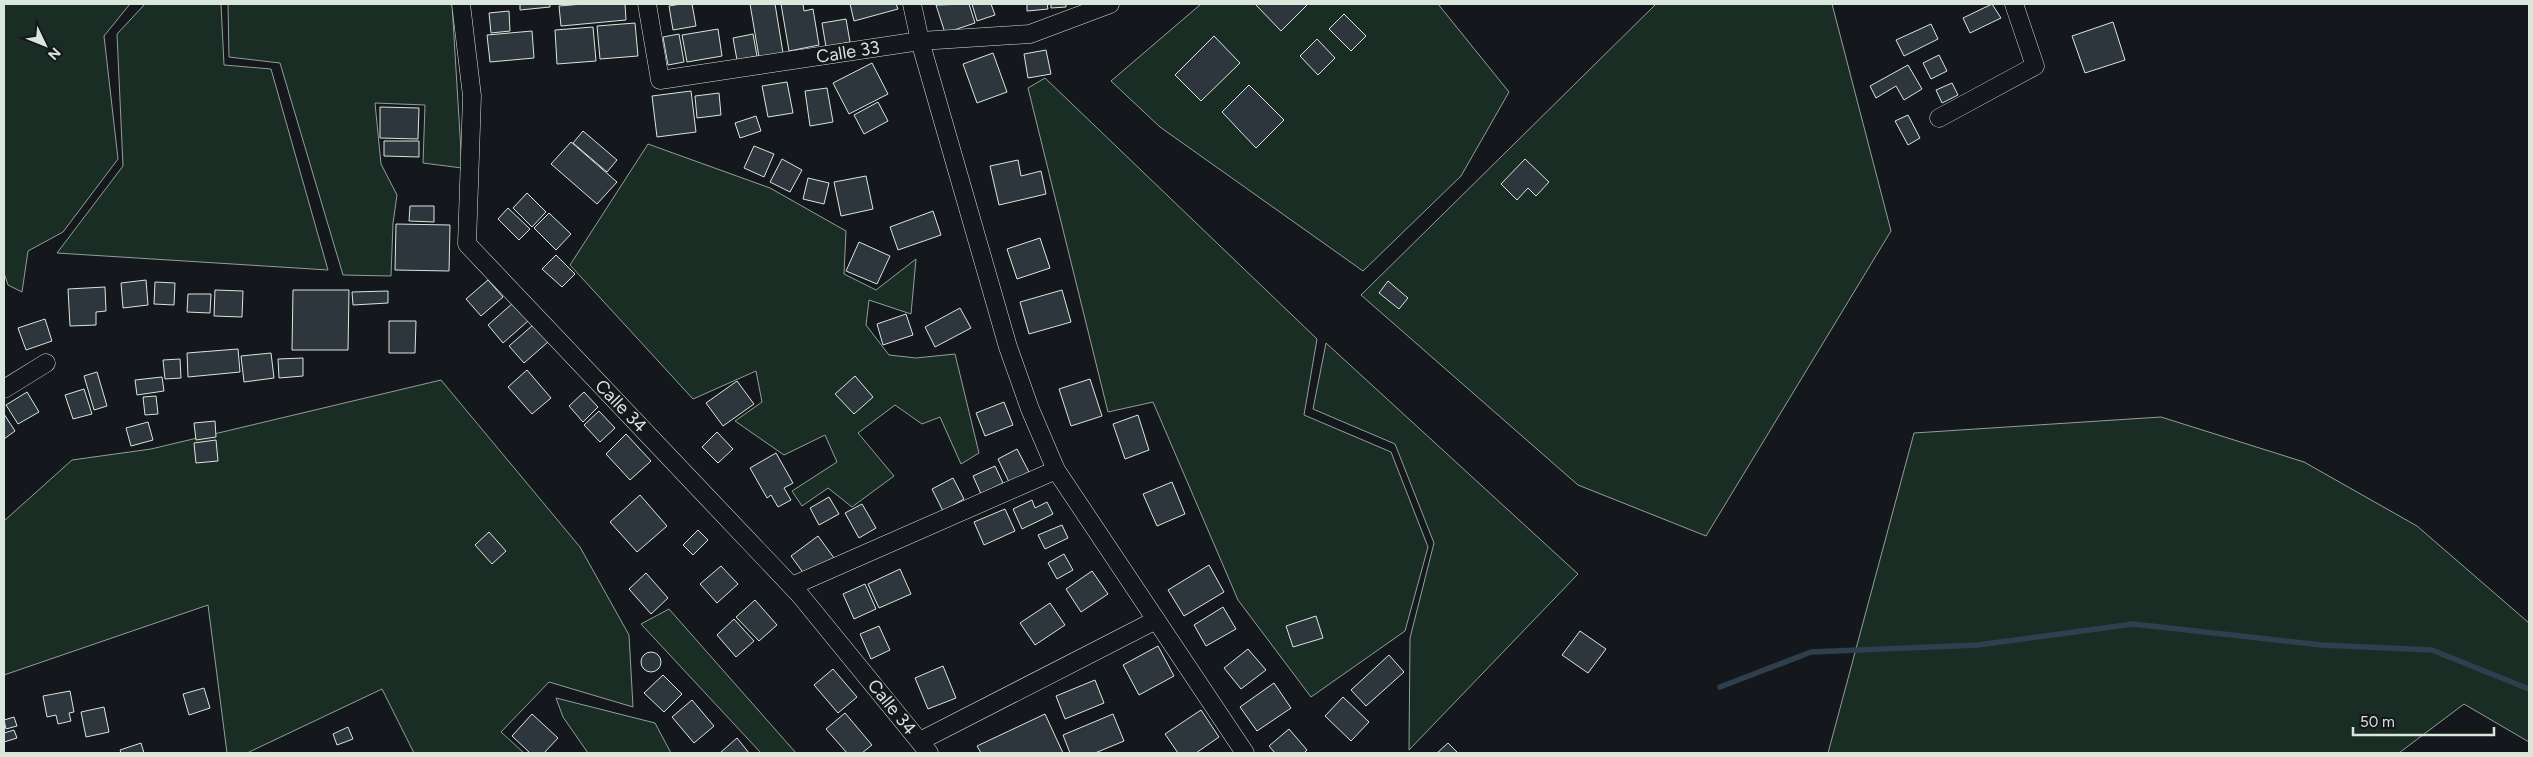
<svg xmlns="http://www.w3.org/2000/svg" width="2533" height="757" font-family="Figtree,sans-serif">
	<style>
		.green { fill: #1a2d24; stroke: #939e99 }
		.lines { fill: none; stroke-linecap: round; stroke-linejoin: round }
		.stream { stroke: #2f3f4d; stroke-width: 5.5 }
		.building { fill: #2c363c; stroke: #d8e6dc }
		.minor-casing { stroke: #d8e6dc; stroke-width: 19 }
		.minor { stroke: #14181c; stroke-width: 18 }
		.labels { text-anchor: middle; dominant-baseline: central; stroke-width: 4; stroke-linejoin: round; paint-order: stroke }
		.street-label { font-size: 18px; fill: #d8e6dc; stroke: #14181c }
	</style>
	<rect width="100%" height="100%" fill="#14181c"/>
	<g class="green">
		<path d="M4,4H130L104,36L118,159L63,232L28,251L22,292L8,285L4,273Z"/>
		<path d="M145,4H221L224,65L271,69L328,270L57,253L123,166L117,34Z"/>
		<path d="M228,4H452L462,168L423,163L425,105L375,103L381,164L397,195L393,223L391,276L343,275L280,63L229,57Z"/>
		<path d="M1201,4H1438L1509,92L1461,176L1363,271L1160,127L1111,81Z"/>
		<path d="M1656,4H1832L1891,231L1706,536L1578,485L1361,295Z"/>
		<path d="M1045,78L1317,339L1304,415L1391,452L1428,547L1405,631L1311,697L1238,600L1153,402L1108,412L1028,88Z"/>
		<path d="M648,144L770,188L846,231L844,274L876,290L916,259L911,314L869,300L866,325L889,355L916,358L955,354L979,453L961,464L940,417L922,424L895,405L858,433L894,476L852,507L828,488L802,506L792,491L837,462L825,435L784,455L735,421L762,402L756,371L693,399L570,265Z"/>
		<path d="M1326,343L1578,574L1409,750L1410,638L1434,543L1395,444L1313,409Z"/>
		<path d="M441,380L580,547L629,635L633,707L549,682L501,732L524,753H414L382,689L247,753H227L208,605L4,675V521L72,460L151,449Z"/>
		<path d="M2161,417L2304,462L2417,526L2529,623V742L2464,704L2399,753H1828L1914,433Z"/>
		<path d="M669,609L796,753H761L641,624Z"/>
		<path d="M556,698L655,723L671,753H588L563,717Z"/>
	</g>
	<g class="lines">
		<path class="stream" d="M1720,687L1811,652L1978,645L2133,624L2321,645L2432,650L2529,689"/>
	</g>
	<g class="building">
		<path d="M520,4H550V7L520,10Z"/>
		<path d="M583,4H625L626,20L561,26L559,6Z"/>
		<path d="M681,4H692L696,26L673,30L669,6Z"/>
		<path d="M750,4H775L783,53L759,57Z"/>
		<path d="M781,4H803L804,11L813,9L819,45L789,51Z"/>
		<path d="M850,4H896L898,9L854,21Z"/>
		<path d="M969,4L975,23L945,33L936,5Z"/>
		<path d="M972,4H991L995,15L977,21Z"/>
		<path d="M1027,4H1047L1048,9L1027,11Z"/>
		<path d="M1051,4H1066V7L1051,8Z"/>
		<path d="M1255,4H1308L1281,31Z"/>
		<path d="M1992,4L2001,18L1970,33L1963,18Z"/>
		<path d="M509,11L510,31L491,33L489,13Z"/>
		<path d="M1344,14L1366,36L1351,51L1329,29Z"/>
		<path d="M846,19L850,42L826,47L822,23Z"/>
		<path d="M2113,22L2125,60L2085,73L2072,36Z"/>
		<path d="M635,23L638,56L600,59L597,26Z"/>
		<path d="M1931,24L1938,39L1904,56L1896,40Z"/>
		<path d="M593,27L596,61L557,64L555,30Z"/>
		<path d="M718,29L722,56L687,62L682,35Z"/>
		<path d="M532,31L534,58L490,62L487,35Z"/>
		<path d="M679,34L684,62L668,65L663,37Z"/>
		<path d="M753,34L757,56L737,60L733,38Z"/>
		<path d="M1214,36L1240,63L1201,101L1175,75Z"/>
		<path d="M1317,39L1335,58L1318,75L1300,56Z"/>
		<path d="M1046,50L1051,74L1028,78L1024,54Z"/>
		<path d="M993,53L1007,92L977,103L963,64Z"/>
		<path d="M1939,55L1947,71L1931,79L1923,63Z"/>
		<path d="M872,63L888,94L849,114L833,83Z"/>
		<path d="M1908,65L1922,89L1904,100L1896,86L1876,98L1870,86Z"/>
		<path d="M787,82L793,113L768,117L762,86Z"/>
		<path d="M1952,83L1958,95L1942,103L1936,90Z"/>
		<path d="M1249,85L1284,120L1256,148L1222,112Z"/>
		<path d="M827,88L833,122L810,126L805,91Z"/>
		<path d="M691,91L696,132L657,137L652,96Z"/>
		<path d="M719,93L721,115L697,118L695,96Z"/>
		<path d="M878,102L888,121L864,134L854,115Z"/>
		<path d="M380,107L419,108L418,139L380,138Z"/>
		<path d="M1908,115L1920,138L1908,145L1895,121Z"/>
		<path d="M756,116L761,131L740,138L735,123Z"/>
		<path d="M583,131L617,160L607,172L573,143Z"/>
		<path d="M384,141H419V157L384,156Z"/>
		<path d="M571,142L617,182L597,204L551,164Z"/>
		<path d="M754,146L774,154L764,177L744,168Z"/>
		<path d="M782,159L802,170L790,192L770,182Z"/>
		<path d="M1525,159L1549,182L1536,196L1528,188L1517,200L1501,184Z"/>
		<path d="M1018,160L1021,176L1041,171L1046,194L999,205L990,166Z"/>
		<path d="M866,176L873,209L841,216L834,182Z"/>
		<path d="M808,178L829,183L824,204L803,199Z"/>
		<path d="M527,193L546,212L532,227L513,208Z"/>
		<path d="M410,206H434V222L409,221Z"/>
		<path d="M508,208L530,229L519,240L498,219Z"/>
		<path d="M933,211L941,235L898,250L890,227Z"/>
		<path d="M549,213L571,234L556,250L534,228Z"/>
		<path d="M396,224L450,225L449,271L395,270Z"/>
		<path d="M1040,238L1050,268L1017,279L1007,249Z"/>
		<path d="M859,242L890,256L877,284L846,271Z"/>
		<path d="M556,255L575,274L562,287L542,269Z"/>
		<path d="M146,280L148,305L123,308L121,283Z"/>
		<path d="M488,280L503,297L481,316L466,299Z"/>
		<path d="M1388,281L1408,298L1399,309L1379,293Z"/>
		<path d="M155,282L175,283L174,305L154,304Z"/>
		<path d="M105,287L106,311L96,312V325L70,326L68,289Z"/>
		<path d="M215,290L243,291L242,317L214,316Z"/>
		<path d="M293,290H349L348,350H292Z"/>
		<path d="M1062,290L1071,322L1029,334L1020,302Z"/>
		<path d="M388,291V303L353,305L352,292Z"/>
		<path d="M188,294H211L210,313L187,312Z"/>
		<path d="M513,303L528,321L503,343L488,325Z"/>
		<path d="M960,308L971,328L935,347L925,327Z"/>
		<path d="M906,314L913,335L883,345L877,324Z"/>
		<path d="M45,319L52,341L26,350L18,328Z"/>
		<path d="M389,321H416L415,353H389Z"/>
		<path d="M533,325L548,342L524,363L509,346Z"/>
		<path d="M238,349L240,372L188,377L187,353Z"/>
		<path d="M271,353L274,378L244,382L241,356Z"/>
		<path d="M303,358V376L279,378L278,359Z"/>
		<path d="M180,359L181,378L165,379L163,360Z"/>
		<path d="M527,370L551,398L532,414L508,387Z"/>
		<path d="M97,372L107,406L94,410L84,376Z"/>
		<path d="M855,376L873,397L854,414L835,394Z"/>
		<path d="M162,377L164,391L137,395L135,380Z"/>
		<path d="M1090,379L1102,416L1071,426L1059,389Z"/>
		<path d="M737,381L754,404L723,426L706,403Z"/>
		<path d="M84,389L92,414L73,419L65,395Z"/>
		<path d="M27,392L39,412L18,424L6,405Z"/>
		<path d="M584,392L598,407L583,422L569,406Z"/>
		<path d="M156,396L158,414L145,415L143,397Z"/>
		<path d="M1004,402L1013,425L985,436L976,413Z"/>
		<path d="M599,411L615,428L600,442L584,425Z"/>
		<path d="M4,414L15,431L4,439Z"/>
		<path d="M1138,415L1149,450L1125,459L1113,424Z"/>
		<path d="M215,421L216,437L196,440L194,423Z"/>
		<path d="M148,422L153,440L131,446L126,428Z"/>
		<path d="M717,432L733,449L718,463L702,447Z"/>
		<path d="M626,434L651,461L630,480L606,454Z"/>
		<path d="M216,440L218,461L196,463L194,443Z"/>
		<path d="M1017,449L1029,472L1009,482L998,459Z"/>
		<path d="M776,453L793,483L784,488L791,500L778,507L771,495L767,498L750,468Z"/>
		<path d="M995,466L1003,483L981,494L973,476Z"/>
		<path d="M953,478L964,499L943,511L932,489Z"/>
		<path d="M1172,482L1185,514L1157,526L1143,494Z"/>
		<path d="M640,495L667,526L637,552L610,522Z"/>
		<path d="M829,497L839,514L819,525L810,508Z"/>
		<path d="M1032,500L1035,508L1047,502L1053,514L1022,529L1013,509Z"/>
		<path d="M862,504L876,528L859,538L845,513Z"/>
		<path d="M1005,509L1015,531L984,545L974,522Z"/>
		<path d="M1062,525L1068,538L1045,549L1038,535Z"/>
		<path d="M698,530L708,540L693,555L683,545Z"/>
		<path d="M489,532L506,551L492,564L475,545Z"/>
		<path d="M818,536L834,558L807,578L791,556Z"/>
		<path d="M1064,554L1073,570L1057,579L1048,563Z"/>
		<path d="M1209,565L1224,592L1184,616L1168,590Z"/>
		<path d="M721,566L738,584L717,603L700,584Z"/>
		<path d="M900,569L911,594L879,608L868,584Z"/>
		<path d="M1092,571L1108,594L1081,612L1066,589Z"/>
		<path d="M646,573L668,598L651,614L629,589Z"/>
		<path d="M865,584L876,609L854,619L843,594Z"/>
		<path d="M755,600L777,625L759,641L736,617Z"/>
		<path d="M1050,603L1065,625L1035,645L1020,623Z"/>
		<path d="M1223,607L1236,629L1206,646L1194,625Z"/>
		<path d="M1316,616L1323,638L1293,647L1286,626Z"/>
		<path d="M734,619L754,641L736,657L717,635Z"/>
		<path d="M879,626L890,650L871,659L860,634Z"/>
		<path d="M1580,631L1606,649L1588,673L1562,655Z"/>
		<path d="M1158,646L1174,676L1139,695L1123,665Z"/>
		<path d="M1248,649L1266,670L1241,689L1224,668Z"/>
		<circle cx="651" cy="662" r="10"/>
		<path d="M1389,655L1404,672L1366,706L1351,690Z"/>
		<path d="M943,666L956,698L928,709L915,678Z"/>
		<path d="M833,669L857,697L838,713L814,685Z"/>
		<path d="M663,675L682,694L664,712L644,693Z"/>
		<path d="M1095,680L1104,703L1065,719L1056,696Z"/>
		<path d="M1274,683L1291,708L1257,731L1240,707Z"/>
		<path d="M204,688L210,708L189,715L183,694Z"/>
		<path d="M70,691L74,712L69,713L71,721L58,724L56,715L47,717L43,696Z"/>
		<path d="M1343,697L1369,722L1351,741L1325,716Z"/>
		<path d="M692,700L714,726L694,743L672,717Z"/>
		<path d="M104,707L109,732L86,737L81,712Z"/>
		<path d="M1201,710L1219,737L1196,753H1178L1165,734Z"/>
		<path d="M845,713L872,745L862,753H847L826,729Z"/>
		<path d="M532,714L558,738L544,753H530L512,736Z"/>
		<path d="M1045,714L1063,753H981L977,746Z"/>
		<path d="M1113,714L1124,741L1095,753H1070L1063,735Z"/>
		<path d="M14,717L17,726L6,729L4,720Z"/>
		<path d="M348,727L353,739L337,745L333,734Z"/>
		<path d="M1289,729L1307,750L1304,753H1275L1269,746Z"/>
		<path d="M14,730L17,738L4,742V733Z"/>
		<path d="M737,738L749,753H722L721,752Z"/>
		<path d="M141,743L144,753H121L120,750Z"/>
		<path d="M1448,743L1458,753H1437Z"/>
	</g>
	<g class="lines">
		<g class="minor-casing">
			<g id="minor">
				<path d="M461,4L472,96L467,244L800,595L929,753"/>
				<path d="M647,4L660,80L920,41L1030,34L1110,4"/>
				<path d="M912,4L920,41L1008,347L1030,409L1056,470L1245,753"/>
				<path d="M1939,118L2035,66L2014,4"/>
				<path d="M4,389L46,363"/>
				<path d="M792,586L1056,470"/>
				<path d="M920,741L1156,620"/>
			</g>
		</g>
		<use href="#minor" class="minor"/>
	</g>
	<g class="labels">
		<g class="street-label">
			<text transform="translate(848 52) rotate(-9)">Calle 33</text>
			<text transform="translate(621 406) rotate(46)">Calle 34</text>
			<text transform="translate(892 707) rotate(51)">Calle 34</text>
		</g>
	</g>
	<rect width="2533" height="757" fill="none" stroke="#d8e6dc" stroke-width="10"/>
	<g transform="translate(45 45) rotate(133)" stroke="#14181c" stroke-width="4" paint-order="stroke">
	<path d="M0-4L9 19L0 12L-9 19Z" fill="#d8e6dc"/>
	<text y="-8" font-size="14" font-weight="bold" text-anchor="middle" fill="#d8e6dc">N</text>
	</g>
	<path d="M2353 727v8h141v-8" fill="none" stroke="#d8e6dc" stroke-width="2.5"/>
	<text x="2360" y="727" font-size="15" fill="#d8e6dc" stroke="#14181c" stroke-width="4" paint-order="stroke">50 m</text>
</svg>
